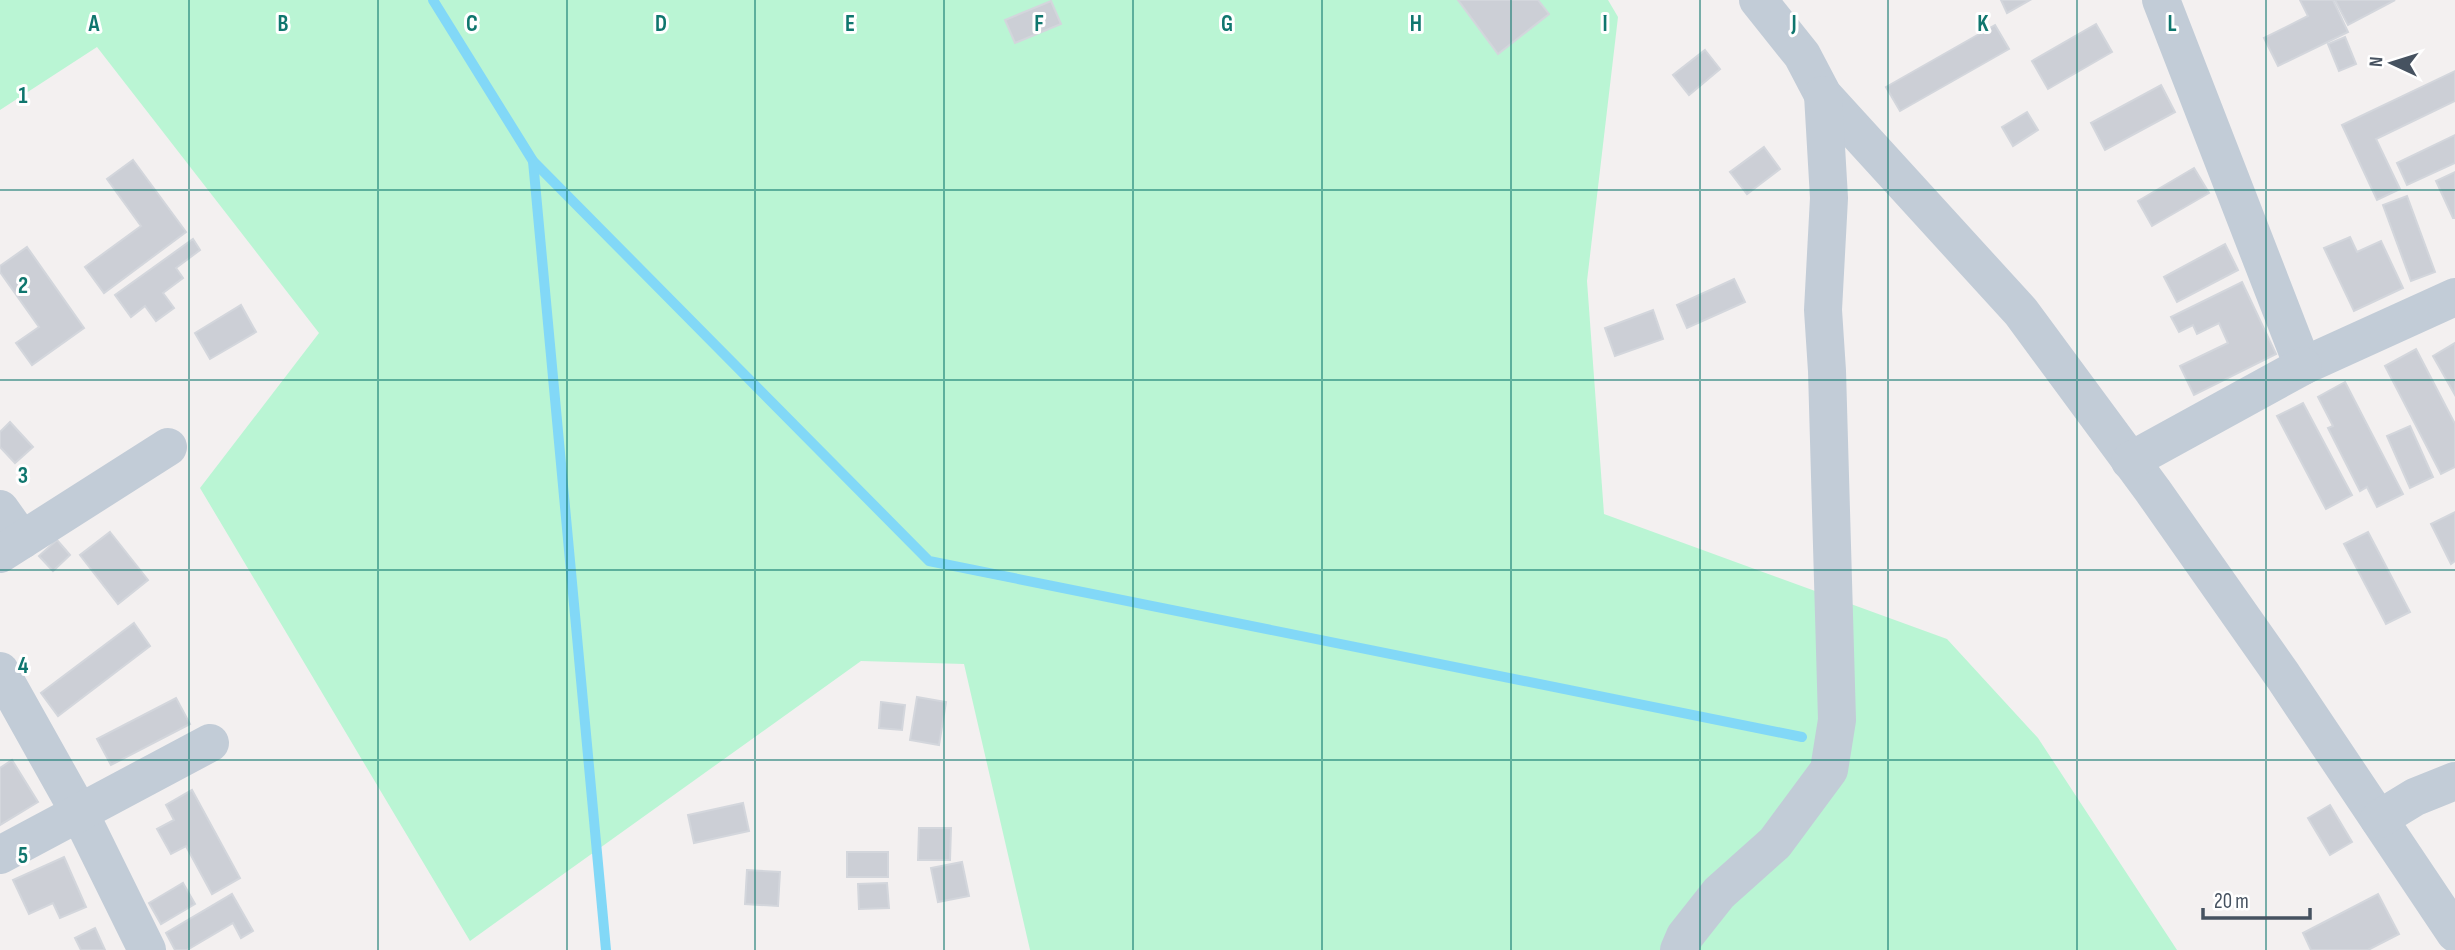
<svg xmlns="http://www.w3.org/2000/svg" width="2455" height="950" font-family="'Sofia Sans Condensed',sans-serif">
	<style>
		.green { fill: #baf5d4 }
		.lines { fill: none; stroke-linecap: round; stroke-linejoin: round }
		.stream { stroke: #82d8f7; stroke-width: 10 }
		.building { fill: #cccfd6; stroke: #d3d6dc; stroke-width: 2 }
		.minor { stroke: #c2ccd7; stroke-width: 38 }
		.grid { fill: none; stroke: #0f766e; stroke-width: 2; stroke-opacity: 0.55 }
		.grid-label { font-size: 23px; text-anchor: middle; font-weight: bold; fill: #0f766e; stroke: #fff; stroke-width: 6; stroke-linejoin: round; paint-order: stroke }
	</style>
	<rect width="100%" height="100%" fill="#f3f0f0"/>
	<path class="green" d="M0,0H1608L1618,17L1587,281L1604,514L1947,639L2038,738L2177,950H1030L964,664L861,661L470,941L200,488L319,333L97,47L0,110Z"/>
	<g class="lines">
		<g class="stream">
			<path d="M433,0L533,161L929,561L1802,737"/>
			<path d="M533,161L606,950"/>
		</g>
	</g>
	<g class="building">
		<path d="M1458,0H1538L1549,14L1498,54Z"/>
		<path d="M2001,0H2030L2007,13Z"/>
		<path d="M2300,0H2333L2348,32L2278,66L2264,38L2308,16Z"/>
		<path d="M2335,0H2395L2348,25Z"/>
		<path d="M1051,1L1061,24L1015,43L1005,20Z"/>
		<path d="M2096,24L2112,52L2048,89L2032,61Z"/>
		<path d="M1995,25L2009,49L1900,111L1886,87Z"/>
		<path d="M2345,37L2356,64L2339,71L2328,44Z"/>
		<path d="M1705,50L1720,69L1689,95L1673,75Z"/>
		<path d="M2455,71V101L2376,139L2400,189L2377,200L2342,125Z"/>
		<path d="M2161,85L2175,112L2105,150L2091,123Z"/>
		<path d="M2027,112L2038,130L2013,146L2002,127Z"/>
		<path d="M2455,135V163L2407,185L2397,163Z"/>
		<path d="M1764,147L1780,169L1747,194L1730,172Z"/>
		<path d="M133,160L186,232L104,293L85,267L141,226L107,179Z"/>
		<path d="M2194,168L2209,193L2152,226L2138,201Z"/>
		<path d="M2455,172V218H2453L2436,181Z"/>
		<path d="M2407,196L2435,272L2411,281L2383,205Z"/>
		<path d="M2350,237L2357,252L2381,241L2403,288L2354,311L2324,248Z"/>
		<path d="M193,239L200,250L176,268L183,278L163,293L174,308L156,321L145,306L131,317L115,295Z"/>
		<path d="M2225,244L2238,270L2177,302L2164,277Z"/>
		<path d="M27,247L84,328L32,365L16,343L39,327L0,272V266Z"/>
		<path d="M1734,279L1745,302L1687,328L1677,305Z"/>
		<path d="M2242,282L2276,354L2194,395L2180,366L2228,343L2219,323L2197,334L2193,325L2179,332L2171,317Z"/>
		<path d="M241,305L256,332L210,359L195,333Z"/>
		<path d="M1653,310L1663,339L1615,356L1605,328Z"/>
		<path d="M2455,343V395L2433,356Z"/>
		<path d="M2416,349L2455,424V467L2441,474L2385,366Z"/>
		<path d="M2345,382L2403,494L2377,507L2367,487L2360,491L2328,428L2333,426L2318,397Z"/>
		<path d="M2303,403L2352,495L2326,509L2277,416Z"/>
		<path d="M10,422L33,447L15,463L0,447V432Z"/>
		<path d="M2410,426L2433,477L2410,488L2387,436Z"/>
		<path d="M2455,512V561L2451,564L2431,524Z"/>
		<path d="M110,532L148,580L118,604L80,555Z"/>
		<path d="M2368,532L2410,612L2386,624L2344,544Z"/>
		<path d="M57,540L70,555L53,571L39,556Z"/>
		<path d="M134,623L150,646L58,716L41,693Z"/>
		<path d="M917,697L946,702L939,745L910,740Z"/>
		<path d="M176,698L190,724L111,765L97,739Z"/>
		<path d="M881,702L905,705L902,730L879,728Z"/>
		<path d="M12,760L38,802L0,825V768Z"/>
		<path d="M192,790L240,878L212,894L186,846L171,854L157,829L174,820L166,805Z"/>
		<path d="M743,803L749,831L694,843L688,815Z"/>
		<path d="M2330,805L2352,842L2330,855L2308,818Z"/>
		<path d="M919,828H951L950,860H918Z"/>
		<rect x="847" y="852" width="41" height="25"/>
		<path d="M64,857L86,907L60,918L53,903L29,914L13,880Z"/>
		<path d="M962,862L969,896L938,902L931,868Z"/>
		<path d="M747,870L780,872L778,906L745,904Z"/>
		<path d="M183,883L195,904L161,924L149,903Z"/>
		<path d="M887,883L889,908L859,909L858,884Z"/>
		<path d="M232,894L253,931L241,938L233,923L187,950H175L166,933Z"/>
		<path d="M2378,894L2399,934L2368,950H2311L2303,933Z"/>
		<path d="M95,928L105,950H81L75,938Z"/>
	</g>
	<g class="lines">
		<g class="minor">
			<path d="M1758,0L1802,55L1823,95L2021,312L2153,491L2283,676L2455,933"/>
			<path d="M2161,0L2303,366L2455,297"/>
			<path d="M2130,461L2303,366"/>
			<path d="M0,509L22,540"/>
			<path d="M0,554L168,447"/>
			<path d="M0,671L79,812L147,950"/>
			<path d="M2379,819L2415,797L2455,781"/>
			<path d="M0,855L210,743"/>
			<path d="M1679,950L1685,936L1719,893L1775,843L1829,770L1837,720L1827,371L1823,310L1829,198L1823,95"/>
		</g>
	</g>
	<path class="grid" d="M189,0V950M378,0V950M567,0V950M755,0V950M944,0V950M1133,0V950M1322,0V950M1511,0V950M1700,0V950M1888,0V950M2077,0V950M2266,0V950M0,190H2455M0,380H2455M0,570H2455M0,760H2455"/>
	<g class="grid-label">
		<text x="94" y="31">A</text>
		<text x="283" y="31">B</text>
		<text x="472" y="31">C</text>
		<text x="661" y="31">D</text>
		<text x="850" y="31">E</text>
		<text x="1039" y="31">F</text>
		<text x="1227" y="31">G</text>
		<text x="1416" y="31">H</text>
		<text x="1605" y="31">I</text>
		<text x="1794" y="31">J</text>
		<text x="1983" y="31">K</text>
		<text x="2172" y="31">L</text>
		<text x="23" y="103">1</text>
		<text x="23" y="293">2</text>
		<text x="23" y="483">3</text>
		<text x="23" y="673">4</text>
		<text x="23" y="863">5</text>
	</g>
	<g transform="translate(2392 63) rotate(274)" stroke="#ffffff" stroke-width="5" paint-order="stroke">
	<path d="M0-5L12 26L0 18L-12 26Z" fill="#465260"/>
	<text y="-10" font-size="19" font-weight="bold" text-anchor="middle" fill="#465260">N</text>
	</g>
	<path d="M2203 908v10h107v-10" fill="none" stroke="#465260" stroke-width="3.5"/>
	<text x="2214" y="908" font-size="21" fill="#465260" stroke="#ffffff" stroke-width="5" paint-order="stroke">20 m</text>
</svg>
